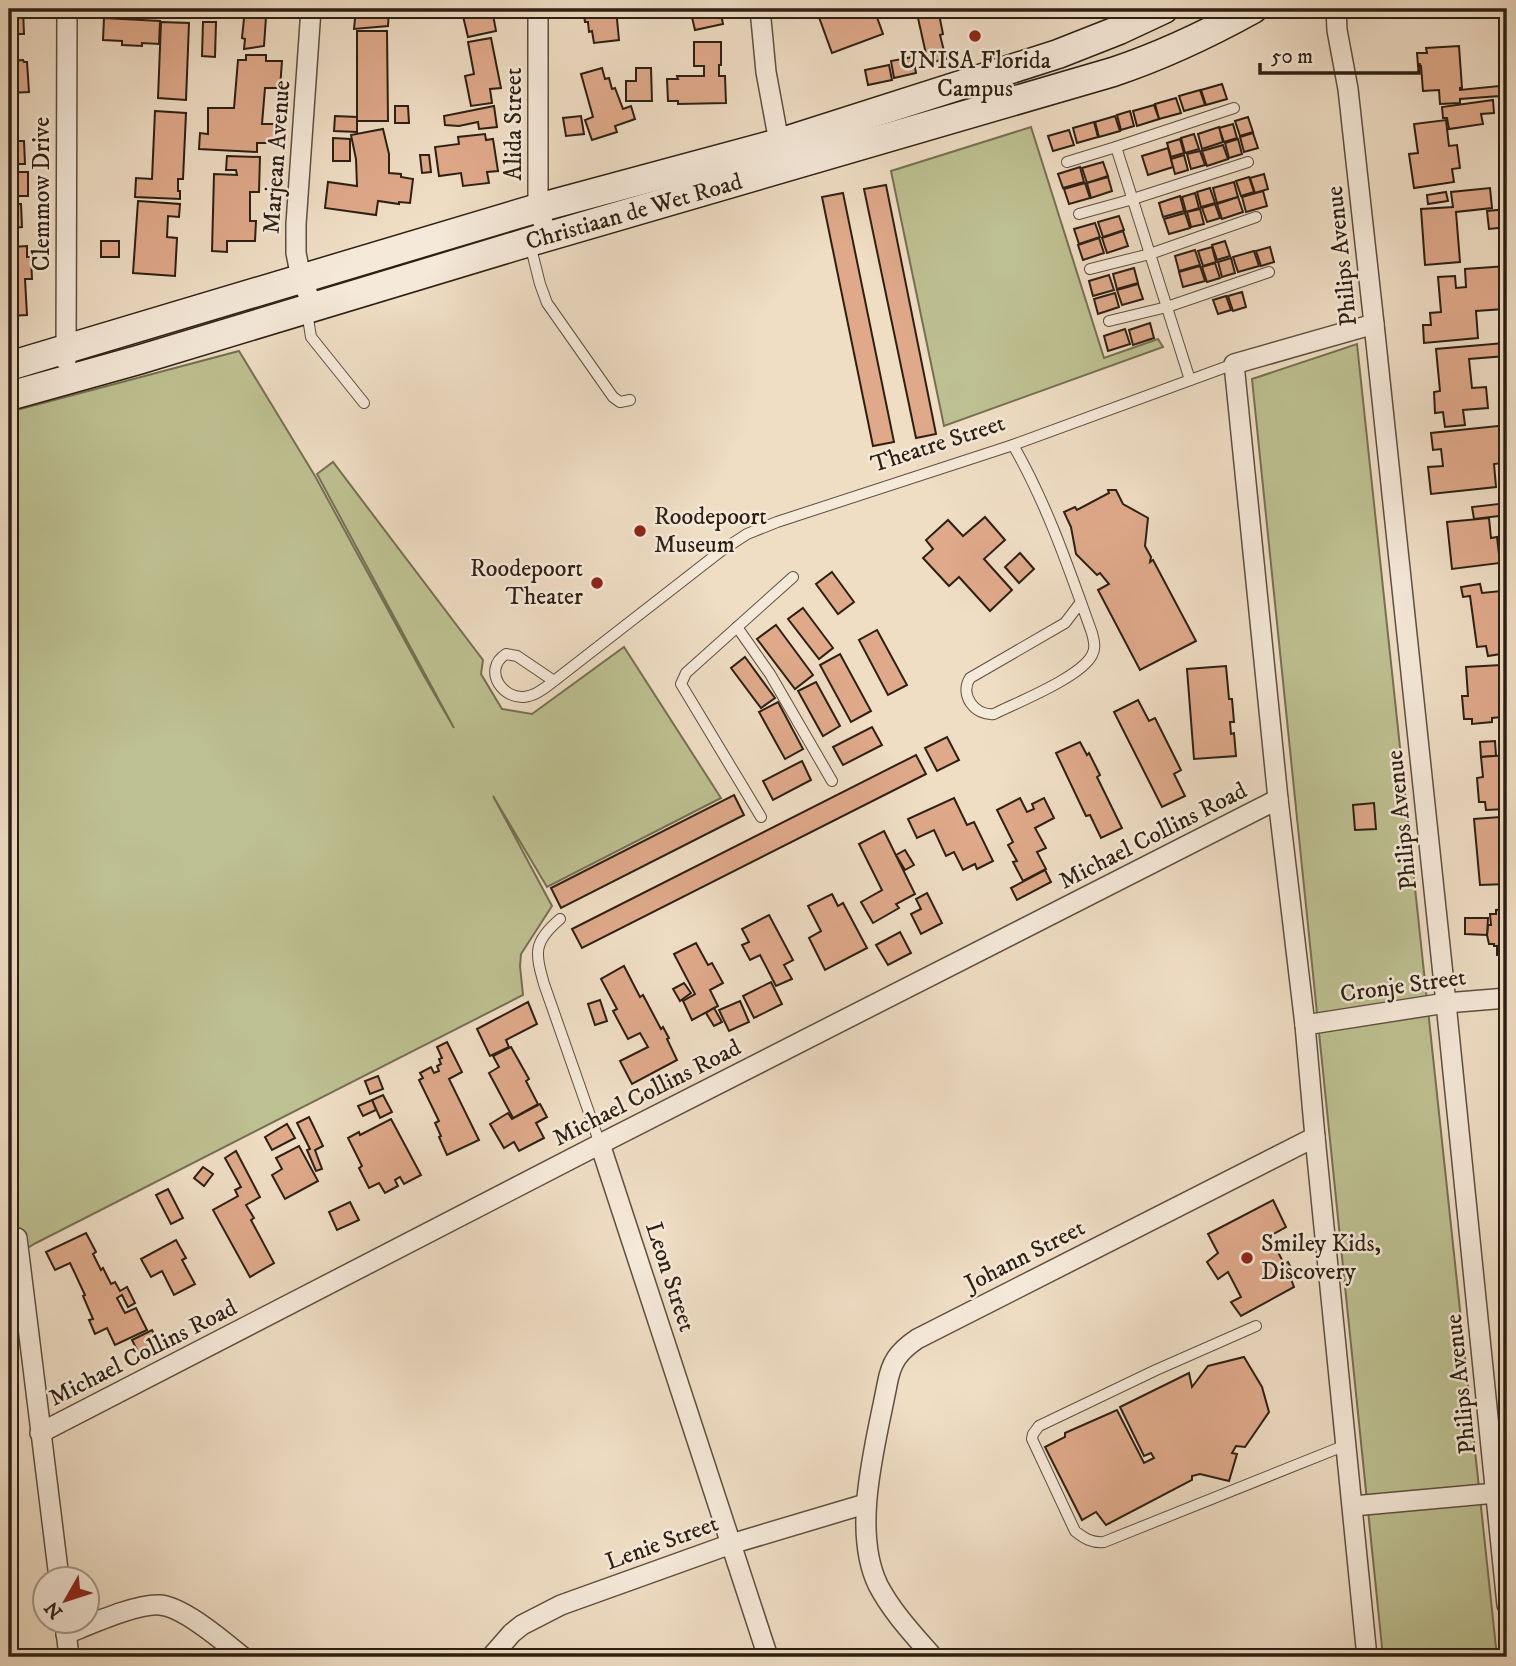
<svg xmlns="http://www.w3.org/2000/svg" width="1516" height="1666" font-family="'IM FELL DW Pica',serif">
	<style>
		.green { fill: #bdc091; stroke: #757052; stroke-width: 2 }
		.building { fill: #dfa98a; stroke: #2d2013; stroke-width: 2 }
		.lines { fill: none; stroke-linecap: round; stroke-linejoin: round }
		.service-casing { stroke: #5e4f3f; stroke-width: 12 }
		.minor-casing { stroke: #5e4f3f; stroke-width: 22 }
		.secondary-casing { stroke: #2d2013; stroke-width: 31 }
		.service { stroke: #f5e9d9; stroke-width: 10 }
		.minor { stroke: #f5e9d9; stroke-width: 19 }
		.secondary { stroke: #f5e9d9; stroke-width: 28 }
		.poi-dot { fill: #8f2418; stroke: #f5e9d9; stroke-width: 2.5 }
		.labels { text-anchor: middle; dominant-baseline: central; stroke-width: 5; stroke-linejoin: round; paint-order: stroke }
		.poi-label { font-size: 24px; fill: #2d2013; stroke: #f5e9d9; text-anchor: start }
		.street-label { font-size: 24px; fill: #2d2013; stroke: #f5e9d9 }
	</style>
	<rect width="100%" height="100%" fill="#efddc4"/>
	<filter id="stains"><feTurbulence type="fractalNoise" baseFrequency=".00286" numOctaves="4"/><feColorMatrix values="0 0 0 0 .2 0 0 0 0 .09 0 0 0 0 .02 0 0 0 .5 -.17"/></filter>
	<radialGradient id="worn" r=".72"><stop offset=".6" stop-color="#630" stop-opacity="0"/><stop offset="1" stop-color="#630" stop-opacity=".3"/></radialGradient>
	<g class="green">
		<path d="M1031,127L1104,358L1158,339L1163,347L944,426L891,171Z"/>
		<path d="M1357,344L1497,1657H1383L1252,379Z"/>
		<path d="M239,351L315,476L423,674L454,728L317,474L333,462L483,660L481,674L502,709L532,714L624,647L721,798L547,887L493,796L552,906L521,954L520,966L523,995L36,1243L9,1259V412Z"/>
	</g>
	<g class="building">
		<path d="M9,9H23L24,34H9Z"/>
		<path d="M245,9H272L271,17H266L264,46L244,49L245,39L242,38Z"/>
		<path d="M356,9H389L388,26L354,29Z"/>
		<path d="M475,9H492L496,31L468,37L462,12Z"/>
		<path d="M583,9H616L619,40L594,43L592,31L589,32L588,22H585Z"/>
		<path d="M690,9H720L723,24L695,30Z"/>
		<path d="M816,9H874L883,34L832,53Z"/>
		<path d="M916,9H938L943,34L940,35L946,59L928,63Z"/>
		<path d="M104,18L160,21L159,44L142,43V46L122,45V41L103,40Z"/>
		<path d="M161,22L189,23L186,100L158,98Z"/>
		<path d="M203,22H216L215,57L202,56Z"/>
		<path d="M357,31H387L388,121H357Z"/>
		<path d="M491,38L501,88L490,89L492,103L471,106L465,76L474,74L468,42Z"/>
		<path d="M694,42H721V65H719V76H725L726,103L678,104V101H668L667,79H678L677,76H704V66H694Z"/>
		<path d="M1459,46L1462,88H1460V90L1499,86L1500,96L1460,99V103L1440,104L1439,90L1423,91L1421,66H1418L1417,53H1427L1426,48Z"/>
		<path d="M246,55H266V61H282L280,88H265L262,124H278L276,143H257V152L199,149L200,133L208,134V108H234L238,60H246Z"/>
		<path d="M913,57L916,73L894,78L891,61Z"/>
		<path d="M23,60L24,62H27L29,92L9,93L10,61Z"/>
		<path d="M889,65L892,80L868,85L865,70Z"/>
		<path d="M602,68L605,79L609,78L612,89L615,88L623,109L631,106L635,119L615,126L617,132L592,140L585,120L593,117L581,74Z"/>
		<path d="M636,68H651L652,101H626V81H636Z"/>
		<path d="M1222,84L1227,99L1206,105L1201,90Z"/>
		<path d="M1200,90L1205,105L1184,111L1179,96Z"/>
		<path d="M1176,98L1181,113L1159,119L1155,104Z"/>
		<path d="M1493,100L1494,113L1481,114L1483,124L1449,129L1447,118H1443L1442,107Z"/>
		<path d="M1154,105L1159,119L1137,126L1133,111Z"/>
		<path d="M395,106H408L409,123H395Z"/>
		<path d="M494,106L497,127L479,129L478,122L459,126L445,125L444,116Z"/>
		<path d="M155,111L186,113L183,179H178V191H180V199L135,197L136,178L152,179Z"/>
		<path d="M1130,111L1134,126L1121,130L1117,115Z"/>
		<path d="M335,116L357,117V132L334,131Z"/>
		<path d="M581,116L584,134L566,136L563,118Z"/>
		<path d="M1115,116L1120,131L1099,137L1095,122Z"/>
		<path d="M1248,117L1253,132L1240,136L1235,121Z"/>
		<path d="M1446,120L1449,146L1457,145L1460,168L1452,169L1454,182L1414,188L1409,154L1418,153L1414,124Z"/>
		<path d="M1094,122L1098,137L1077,143L1073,128Z"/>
		<path d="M1233,124L1237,138L1224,142L1219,128Z"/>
		<path d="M1219,127L1223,142L1202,149L1198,134Z"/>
		<path d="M383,129L389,154V173L401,174V177L413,179L410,203L399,202V204L378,201L376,215L325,208L328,182L357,186L356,159L351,135Z"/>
		<path d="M1069,130L1074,145L1053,151L1048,136Z"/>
		<path d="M1253,133L1258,148L1244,152L1240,137Z"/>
		<path d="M485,134L486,140L493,139L498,171L487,172L489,183L463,186L461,173L439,176L435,147L459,144L458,137Z"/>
		<path d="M1194,134L1199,149L1185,153L1181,138Z"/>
		<path d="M333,138L350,139V161H333Z"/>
		<path d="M1180,139L1184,153L1171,157L1167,143Z"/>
		<path d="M1238,139L1242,154L1229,158L1225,143Z"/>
		<path d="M9,141H24L25,164H11V172H28V196H18V204H21L22,227L9,228Z"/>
		<path d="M1223,145L1228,159L1207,166L1202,151Z"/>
		<path d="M1168,148L1173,167L1148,175L1142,156Z"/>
		<path d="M1200,151L1205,165L1191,169L1187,154Z"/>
		<path d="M420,155H429L431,172L422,173Z"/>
		<path d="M1184,155L1188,170L1175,174L1171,159Z"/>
		<path d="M227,156L260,157L259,192H250V221H256L255,241H227V252L212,251L214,174L237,175L236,170H226Z"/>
		<path d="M1103,162L1108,176L1087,183L1082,168Z"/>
		<path d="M1080,167L1084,182L1063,188L1058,174Z"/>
		<path d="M1264,174L1268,189L1255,193L1250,178Z"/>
		<path d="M1108,177L1112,191L1091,198L1087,183Z"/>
		<path d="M1249,177L1254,192L1241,196L1236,181Z"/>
		<path d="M1234,182L1238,197L1217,203L1213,188Z"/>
		<path d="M1085,183L1090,198L1069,204L1064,189Z"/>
		<path d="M886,185L936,434L916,438L864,189Z"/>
		<path d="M1210,188L1215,203L1201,207L1197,192Z"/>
		<path d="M1490,188L1492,208L1456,212L1460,262L1425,265L1421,209L1453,207L1451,192Z"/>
		<path d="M1263,191L1267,206L1246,212L1242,197Z"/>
		<path d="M1446,192L1448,201L1428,204L1427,195Z"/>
		<path d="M843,193L894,442L873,446L822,197Z"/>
		<path d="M1195,193L1199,208L1186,212L1182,197Z"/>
		<path d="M1180,196L1184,211L1163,217L1159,203Z"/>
		<path d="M1238,197L1243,212L1222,219L1217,204Z"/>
		<path d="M138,201L180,204L179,217L168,216L167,237L177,238L175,276L133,273Z"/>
		<path d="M1215,204L1220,218L1207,222L1202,208Z"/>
		<path d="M1200,209L1204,224L1191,227L1187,212Z"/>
		<path d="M1507,209V227L1489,229L1487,211Z"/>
		<path d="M1185,213L1190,228L1169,234L1164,219Z"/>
		<path d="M1119,216L1124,230L1103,237L1098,222Z"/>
		<path d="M1095,223L1100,237L1079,244L1074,229Z"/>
		<path d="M1123,231L1128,246L1107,253L1102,238Z"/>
		<path d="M1099,238L1104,253L1083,260L1078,245Z"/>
		<rect x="101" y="241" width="18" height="16"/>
		<path d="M1225,241L1230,256L1217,260L1212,245Z"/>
		<path d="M27,246V257H31L32,279H25L27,315L9,316V257H13L12,247Z"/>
		<path d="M1212,247L1216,262L1203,266L1198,251Z"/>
		<path d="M1270,247L1274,262L1261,266L1256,251Z"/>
		<path d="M1195,250L1200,265L1179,271L1175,256Z"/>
		<path d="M1254,251L1259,266L1238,272L1233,257Z"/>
		<path d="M1231,258L1235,273L1222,277L1218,262Z"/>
		<path d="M1215,263L1220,278L1207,282L1202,267Z"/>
		<path d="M1200,266L1205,281L1183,287L1179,272Z"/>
		<path d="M1507,266V282L1501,283L1504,309L1476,311L1478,338L1424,343L1423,325H1431L1430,313L1441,312L1438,277L1455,276L1456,288L1466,287L1465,269Z"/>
		<path d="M1134,268L1138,283L1117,289L1113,274Z"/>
		<path d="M1109,275L1114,290L1093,296L1089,281Z"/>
		<path d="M1138,284L1143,299L1122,305L1117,290Z"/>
		<path d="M1242,292L1246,307L1233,311L1228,296Z"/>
		<path d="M1115,293L1119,307L1098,314L1094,299Z"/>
		<path d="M1226,296L1231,310L1218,314L1213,300Z"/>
		<path d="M1150,323L1154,338L1133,345L1129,330Z"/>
		<path d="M1125,329L1130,344L1108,351L1104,336Z"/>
		<path d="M1504,343L1506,356L1469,359L1472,388L1486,387L1488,408L1463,410L1465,425L1445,427L1443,412L1435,413L1434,392L1440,391L1436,349Z"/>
		<path d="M1507,425V436L1499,437L1502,463L1494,464L1496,487L1431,494L1428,467L1443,466L1441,449L1433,450L1431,433Z"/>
		<path d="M1108,490H1116L1123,504L1148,518L1145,546L1151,557L1150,562L1153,560L1196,641L1140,670L1098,590L1109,584L1100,573L1097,575L1076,554L1071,527L1064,512L1075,507L1077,510L1109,493Z"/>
		<path d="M1507,503V515L1474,519L1472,507Z"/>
		<path d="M985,517L1005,540L984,559L1012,590L990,611L959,577L949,586L923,558L933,549L926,540L948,520L963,536Z"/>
		<path d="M1489,518L1491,538L1497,537L1500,563L1452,569L1447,522Z"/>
		<path d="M1020,553L1034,569L1019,583L1005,567Z"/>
		<path d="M832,572L854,602L838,614L816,584Z"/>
		<path d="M1480,584L1482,593L1501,591L1504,616H1507V653L1488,656L1486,646L1477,647L1470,596L1463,597L1461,587Z"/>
		<path d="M803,608L833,648L819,659L788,619Z"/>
		<path d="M776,625L813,675L795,689L757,639Z"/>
		<path d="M877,630L907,685L888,695L859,640Z"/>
		<path d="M840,654L871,711L851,722L820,665Z"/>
		<path d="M745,657L775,698L761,708L731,668Z"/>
		<path d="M1501,665L1504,696L1499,697L1500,706H1507V721H1502L1501,717L1492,718V722L1472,724V719H1464L1462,696H1468L1466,667Z"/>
		<path d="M1226,666L1229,699H1232L1234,722H1230L1231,734L1234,733L1236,756L1194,759L1187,669Z"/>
		<path d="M816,682L840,726L823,736L798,691Z"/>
		<path d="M1138,700L1149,721L1155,718L1181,770L1174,774L1185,796L1162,807L1114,712Z"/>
		<path d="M778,702L803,749L785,759L759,712Z"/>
		<path d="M872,727L882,745L843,765L833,747Z"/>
		<path d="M947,737L959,760L937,771L925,748Z"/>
		<path d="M1495,741L1496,756L1481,757L1480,742Z"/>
		<path d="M1080,742L1087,755L1089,753L1100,775L1097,777L1122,828L1101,838L1090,815L1086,816L1056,753Z"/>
		<path d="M916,755L926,774L582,948L572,929Z"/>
		<path d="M1507,755V809L1486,810L1485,802H1479L1477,778L1483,777L1481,757Z"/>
		<path d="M802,761L811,780L773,800L763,781Z"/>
		<path d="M734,795L744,815L561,908L551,888Z"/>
		<path d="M954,798L967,825L974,822L993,861L977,869L975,864L963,870L954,852L946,856L934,830L917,838L908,819Z"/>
		<path d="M1020,798L1027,812L1034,809L1032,804L1044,798L1054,818L1035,828L1046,848L1037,852L1046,869L1023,881L1013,862L1017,861L1008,845L1013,842L997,810Z"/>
		<path d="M1374,803L1376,829L1355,830L1353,805Z"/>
		<path d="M1500,817L1501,834H1506L1507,884L1480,885L1474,819Z"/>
		<path d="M884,831L915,894L896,904L899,908L873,923L861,902L882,890L859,844Z"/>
		<path d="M905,850L914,865L905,870L896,855Z"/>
		<path d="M1045,870L1051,882L1017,900L1011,888Z"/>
		<path d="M927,893L942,923L921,934L911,914L921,909L916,899Z"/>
		<path d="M832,894L838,906L843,903L867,948L825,970L809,938L821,931L808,906Z"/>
		<path d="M1507,909V954L1497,955V946H1494V944H1489L1487,935L1488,925H1491L1490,914H1496V910Z"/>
		<path d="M769,915L793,960L784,965L792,979L776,986L760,955L750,960L742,945L749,942L742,929Z"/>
		<path d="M1465,918H1488L1487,935L1465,934Z"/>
		<path d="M900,932L911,953L888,965L876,945Z"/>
		<path d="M696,943L708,965L712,963L723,983L710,990L718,1006L692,1020L683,1001L695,994L674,954Z"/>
		<path d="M624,966L640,997L643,995L661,1029L663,1027L669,1038L667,1039L677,1060L632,1084L620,1061L648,1047L640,1033L628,1039L613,1011L617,1009L601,979Z"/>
		<path d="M771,982L782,1004L754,1018L743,996Z"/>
		<path d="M684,983L691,993L680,1001L673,989Z"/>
		<path d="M600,1000L607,1021L595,1025L588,1004Z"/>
		<path d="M740,1001L749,1022L729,1031L719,1010Z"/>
		<path d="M528,1002L537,1024L506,1040L509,1047L490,1056L477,1029Z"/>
		<path d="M714,1008L722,1022L714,1026L706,1013Z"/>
		<path d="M447,1042L462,1072L449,1079L479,1140L447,1155L439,1137L441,1136L435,1123L439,1121L419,1080L423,1078L420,1073L431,1067L434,1073L439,1071L437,1066L441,1064L439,1059L442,1058L437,1047Z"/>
		<path d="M511,1047L529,1079L526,1081L538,1104L513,1118L489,1073L499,1067L493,1056Z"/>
		<path d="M378,1076L383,1089L370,1094L365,1081Z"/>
		<path d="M383,1095L392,1112L380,1118L372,1100Z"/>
		<path d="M372,1100L376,1110L363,1116L358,1106Z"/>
		<path d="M540,1104L547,1117L536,1123L544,1138L519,1151L514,1142L504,1148L490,1124L508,1113L512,1119Z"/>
		<path d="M309,1117L323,1146L315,1150L322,1169L316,1171L307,1150L310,1149L297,1123Z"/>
		<path d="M391,1119L421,1175L404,1184L400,1177L395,1180L398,1186L385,1193L379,1183L369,1188L359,1168L362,1166L348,1138L359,1132L360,1135Z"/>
		<path d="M287,1124L295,1138L272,1150L265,1137Z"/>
		<path d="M299,1146L318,1181L285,1199L272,1175L282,1169L276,1158Z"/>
		<path d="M236,1151L260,1197L246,1205L254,1218L251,1220L274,1263L250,1277L213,1210L238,1196L235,1190L241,1187L225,1158Z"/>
		<path d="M203,1167L213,1174L204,1186L194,1178Z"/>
		<path d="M168,1189L183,1218L171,1224L156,1195Z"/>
		<path d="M1273,1200L1286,1227L1270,1236L1284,1264L1288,1262L1293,1272L1289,1274L1294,1287L1241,1316L1231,1302L1241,1297L1228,1272L1218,1279L1207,1262L1218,1253L1208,1234Z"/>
		<path d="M350,1202L359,1220L337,1230L329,1212Z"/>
		<path d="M86,1233L96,1252L93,1254L101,1270L103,1268L111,1284L115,1282L120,1291L127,1287L135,1303L128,1307L122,1295L117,1298L125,1313L136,1308L147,1330L115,1345L107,1328L95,1334L89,1320L93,1319L83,1296L85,1295L70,1263L55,1270L46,1252Z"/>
		<path d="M176,1240L186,1258L182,1260L195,1284L174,1295L162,1271L151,1277L141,1259Z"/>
		<path d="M152,1330L159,1344L139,1354L132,1340Z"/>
		<path d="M1244,1357L1262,1387L1269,1412L1245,1447L1236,1446L1232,1453L1237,1454L1229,1481L1200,1474L1192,1476V1480L1106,1525L1096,1512L1082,1520L1045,1447L1065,1437V1433L1117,1410L1144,1463L1154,1458L1151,1453L1144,1456L1120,1407L1189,1373L1192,1387L1208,1366Z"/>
	</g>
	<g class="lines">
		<g class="service-casing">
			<g id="service">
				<path d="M1067,162L1116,147"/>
				<path d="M1079,214L1133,199L1248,162"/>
				<path d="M530,244L540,284L547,303L613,397L620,402L630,400"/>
				<path d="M1090,269L1150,254L1256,217"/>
				<path d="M307,312L311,337L364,403"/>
				<path d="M1109,321L1167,307L1269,272"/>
				<path d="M1190,380L1116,147L1234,108"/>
				<path d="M1013,445C1047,504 1069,569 1092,633C1094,641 1096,648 1092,655C1081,677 1018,702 994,714C975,716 959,695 970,678L1065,623L1081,602"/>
				<path d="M737,627L770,674L832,781"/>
				<path d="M554,681L517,656L506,654C481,670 504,703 529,696C538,694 546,687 554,681L721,551L747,534L777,522L1013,445L1234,364"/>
				<path d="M761,817L681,684L686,673L793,577"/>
				<path d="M560,919C533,942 535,952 544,984L600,1144"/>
				<path d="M1256,1326L1156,1370L1039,1426L1033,1434L1032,1439L1075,1531C1085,1539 1092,1543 1104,1542L1346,1445"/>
			</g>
		</g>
		<g class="minor-casing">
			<g id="minor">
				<path d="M311,9L296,224V253L301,278L313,306"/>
				<path d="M538,9V208L548,237"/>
				<path d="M760,9L766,72L781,153"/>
				<path d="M1336,9L1337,30L1348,89L1374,324L1446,1003L1507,1605"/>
				<path d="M66,361L67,9"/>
				<path d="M1305,1025L1446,1003L1507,998"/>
				<path d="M600,1144L768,1657"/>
				<path d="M17,1238L59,1578"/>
				<path d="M40,1433L600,1144L1278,799"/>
				<path d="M1353,1506L1496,1493"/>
				<path d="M65,1622L69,1657"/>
				<path d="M66,1634C89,1625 137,1603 160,1605C184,1607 224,1642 243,1657"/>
				<path d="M491,1657L512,1633L522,1625L561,1605L731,1544L865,1504"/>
				<path d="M933,1657C913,1634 892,1612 878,1585C851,1529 876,1443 887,1385C891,1362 898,1352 917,1339L1315,1137"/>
				<path d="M1367,1657L1315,1137L1305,1025L1278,799L1234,364L1374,324"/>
			</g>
		</g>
		<g class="secondary-casing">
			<g id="secondary">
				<path d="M9,366L538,208L779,143L1058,54L1119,30L1164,9"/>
				<path d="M9,396L138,360L529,242L1113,72C1164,55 1206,35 1253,9"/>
			</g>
		</g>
		<use href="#service" class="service"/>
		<use href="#minor" class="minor"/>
		<use href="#secondary" class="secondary"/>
	</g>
	<g class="poi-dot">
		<circle cx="975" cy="36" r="7"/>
		<circle cx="640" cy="531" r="7"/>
		<circle cx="597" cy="583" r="7"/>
		<circle cx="1247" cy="1258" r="7"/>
	</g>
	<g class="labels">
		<g class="poi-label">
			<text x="975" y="61" text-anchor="middle">UNISA Florida<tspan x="975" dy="28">Campus</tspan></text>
			<text x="654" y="517">Roodepoort<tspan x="654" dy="28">Museum</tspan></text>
			<text x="583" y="569" text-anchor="end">Roodepoort<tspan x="583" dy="28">Theater</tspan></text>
			<text x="1261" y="1244">Smiley Kids,<tspan x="1261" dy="28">Discovery</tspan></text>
		</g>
		<g class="street-label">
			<text transform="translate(514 124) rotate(-90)">Alida Street</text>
			<text transform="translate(277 157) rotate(-86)">Marjean Avenue</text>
			<text transform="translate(42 194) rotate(-90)">Clemmow Drive</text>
			<text transform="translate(634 212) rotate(-16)">Christiaan de Wet Road</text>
			<text transform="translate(1342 256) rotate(-96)">Philips Avenue</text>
			<text transform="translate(938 444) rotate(-18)">Theatre Street</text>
			<text transform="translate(1402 820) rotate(-96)">Philips Avenue</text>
			<text transform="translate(1153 836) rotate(-27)">Michael Collins Road</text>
			<text transform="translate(1403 986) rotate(-8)">Cronje Street</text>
			<text transform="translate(647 1093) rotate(-27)">Michael Collins Road</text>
			<text transform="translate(1025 1256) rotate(-27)">Johann Street</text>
			<text transform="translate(670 1277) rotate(72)">Leon Street</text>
			<text transform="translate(143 1353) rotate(-27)">Michael Collins Road</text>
			<text transform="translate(1461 1384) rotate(-96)">Philips Avenue</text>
			<text transform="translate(662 1543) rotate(-20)">Lenie Street</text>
		</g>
	</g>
	<rect width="1516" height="1666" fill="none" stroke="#efddc4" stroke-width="35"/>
	<rect x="10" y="10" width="1495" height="1645" fill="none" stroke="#2d2013" stroke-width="3.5"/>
	<rect x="18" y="18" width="1481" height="1631" fill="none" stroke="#2d2013" stroke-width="2"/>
	<g transform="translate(66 1600) rotate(231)"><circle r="33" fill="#f5e9d9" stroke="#a5998a" stroke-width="2"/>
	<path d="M0-5L12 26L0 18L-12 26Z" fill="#8f2418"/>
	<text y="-10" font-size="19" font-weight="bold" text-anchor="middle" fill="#2d2013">N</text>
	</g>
	<path d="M1260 63v10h159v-10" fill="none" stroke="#2d2013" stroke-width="3.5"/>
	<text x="1271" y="63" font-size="21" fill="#2d2013" stroke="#f5e9d9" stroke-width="5" paint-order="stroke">50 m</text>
	<rect width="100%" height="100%" filter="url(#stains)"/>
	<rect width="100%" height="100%" fill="url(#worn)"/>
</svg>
